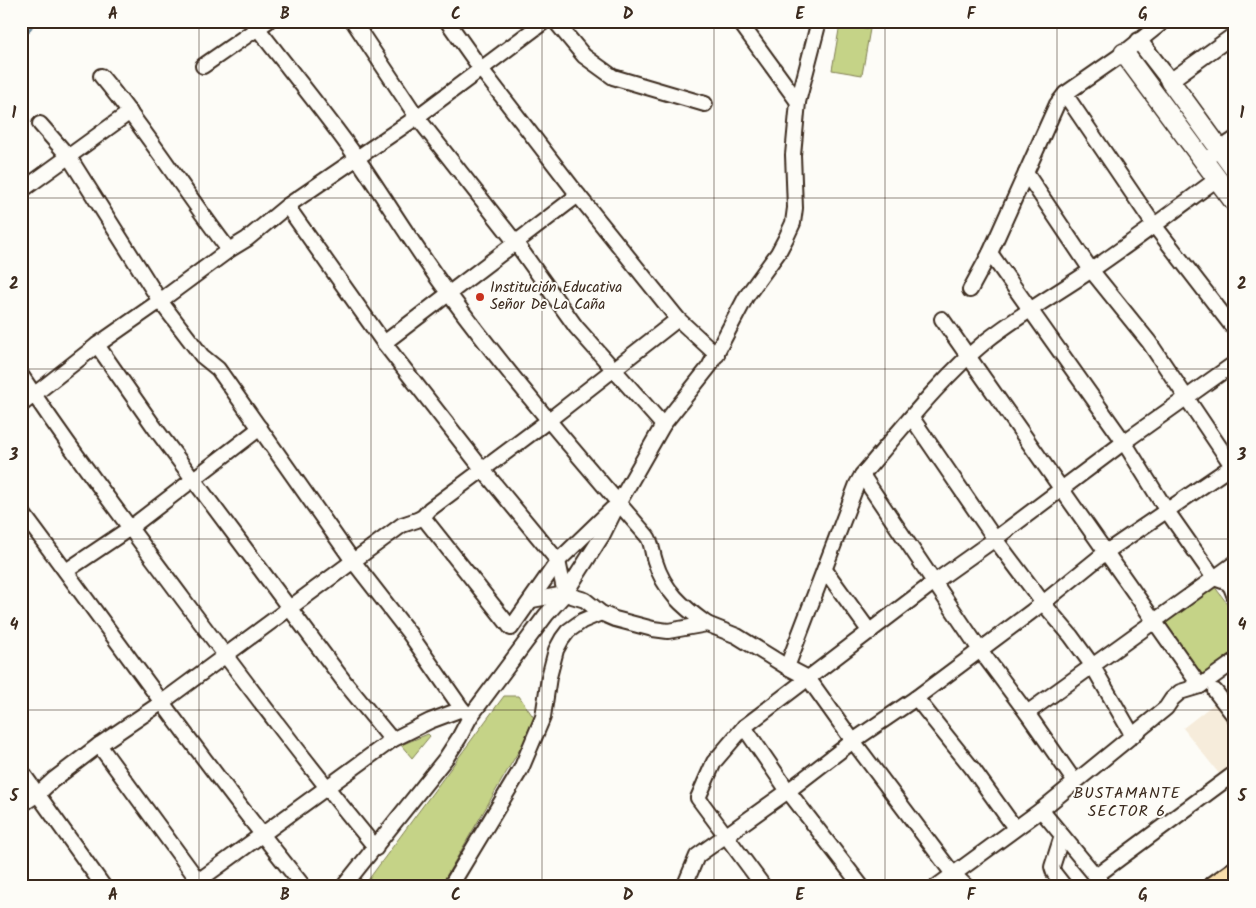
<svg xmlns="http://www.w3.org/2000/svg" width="1256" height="908" font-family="Kalam,sans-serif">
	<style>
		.built { fill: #f6ecdb }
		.green { fill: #c5d387; stroke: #807e52 }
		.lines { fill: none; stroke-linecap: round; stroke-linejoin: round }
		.stream { stroke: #6f8c9d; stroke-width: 3 }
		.minor-casing { stroke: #3b2a1e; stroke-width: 18 }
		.tertiary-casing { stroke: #3b2a1e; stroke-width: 20 }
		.secondary-casing { stroke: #3b2a1e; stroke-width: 22 }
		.primary-casing { stroke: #3b2a1e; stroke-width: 25 }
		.minor { stroke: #fdfcf7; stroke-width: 14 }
		.tertiary { stroke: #fdfcf7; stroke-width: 16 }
		.secondary { stroke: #fdfcf7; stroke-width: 19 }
		.primary { stroke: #f9deab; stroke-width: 21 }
		.grid { fill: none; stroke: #3b2a1e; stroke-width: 1; stroke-opacity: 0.55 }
		.poi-dot { fill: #c8321e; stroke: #fdfcf7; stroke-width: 2 }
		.labels { text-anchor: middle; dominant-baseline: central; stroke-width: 4; stroke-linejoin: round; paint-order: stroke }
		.poi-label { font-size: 15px; fill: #3b2a1e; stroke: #fdfcf7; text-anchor: start }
		.neighbourhood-label { font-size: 16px; letter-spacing: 1px; fill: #3b2a1e; stroke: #fdfcf7 }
		.neatline { fill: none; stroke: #3b2a1e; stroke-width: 2 }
		.grid-label { font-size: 16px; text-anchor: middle; font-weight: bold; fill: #3b2a1e }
	</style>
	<rect width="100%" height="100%" fill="#fdfcf7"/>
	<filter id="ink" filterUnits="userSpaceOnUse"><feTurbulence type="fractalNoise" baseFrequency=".02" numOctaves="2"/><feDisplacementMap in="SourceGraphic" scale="10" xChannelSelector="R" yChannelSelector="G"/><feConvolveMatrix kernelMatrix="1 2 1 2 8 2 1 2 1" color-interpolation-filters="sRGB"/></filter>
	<g filter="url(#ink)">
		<path class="built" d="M1215,703L1235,727V764L1220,775L1183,728Z"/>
		<g class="green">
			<path d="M840,24L870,29L862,75L832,70Z"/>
			<path d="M1214,586L1235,614V655L1203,679L1163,622Z"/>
			<path d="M504,696H519L536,721L440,887H363Z"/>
			<path d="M428,734L430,736L412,758L401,745Z"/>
		</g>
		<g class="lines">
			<path class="stream" d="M21,42L35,21"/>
			<g class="minor-casing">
				<g id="minor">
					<path d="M252,21C287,67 324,111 357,158C388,203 416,250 449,294C511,378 579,457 647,536C652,542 652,553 655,561C664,591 683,607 707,624"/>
					<path d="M353,21L417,117L516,243L576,327L663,425"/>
					<path d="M447,21L481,69L578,195L678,319L717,355"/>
					<path d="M555,21L584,56L613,77L705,104"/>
					<path d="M739,21L798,102"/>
					<path d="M203,66L268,21"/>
					<path d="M101,76C147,131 185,193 229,250"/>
					<path d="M1170,81L1235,34"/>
					<path d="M1065,94L1154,225L1235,330"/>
					<path d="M40,124L69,157L160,301L202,356L218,369L353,561L409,633L462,709L470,717"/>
					<path d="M1213,154L1235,139"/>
					<path d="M1026,173L1091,270L1149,342L1235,470"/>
					<path d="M21,191L130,112"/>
					<path d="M287,206L384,343L483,470L558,561L565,594"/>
					<path d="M990,253L1124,442L1167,511L1214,578L1228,583L1231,587L1235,597"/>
					<path d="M970,290L990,253L1057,104L1065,94L1124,53L1164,21"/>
					<path d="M942,319L1200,686"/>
					<path d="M384,343L578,195"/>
					<path d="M97,345L155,428L346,684L392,740"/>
					<path d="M21,375C72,452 128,525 183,599C246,683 309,767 376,848"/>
					<path d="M21,405L97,345L160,301L229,250L247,239L287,206L417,117L545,21"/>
					<path d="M912,418L995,539L1043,603L1071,636L1092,665L1133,736"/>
					<path d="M862,475L980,650L1027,713L1075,782"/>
					<path d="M21,511C115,637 205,765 304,887"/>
					<path d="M423,517L511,628L558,561L612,509"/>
					<path d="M825,570L870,632"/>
					<path d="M66,571L130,528L260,428"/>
					<path d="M532,600L565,594L585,600L601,613L615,619L653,629L668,631L707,624L737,636L787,667L808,678L853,741L953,874L967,887"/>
					<path d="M787,667L857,484L862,475C900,431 941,378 986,341C1019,315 1056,294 1090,271C1133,242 1175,210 1217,179"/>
					<path d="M1215,691L1235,717"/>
					<path d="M916,698L972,768L1015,828"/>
					<path d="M1027,713L1235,563"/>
					<path d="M744,727L788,791L862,887"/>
					<path d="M99,745L203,887"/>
					<path d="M21,771L104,887"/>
					<path d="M21,805L38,794L53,780L99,745L161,703L402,525L417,520L423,517L430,509L549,420L678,319"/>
					<path d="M1041,810L1105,887"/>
					<path d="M1062,836L1052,867L1054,873L1065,887"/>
					<path d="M1096,876L1235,773"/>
					<path d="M190,887L392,740L430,721L462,709"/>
					<path d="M343,887L446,758L459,738L470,717L546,615L565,594L602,536L618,504L663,425L709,367L746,297L778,253L786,238L793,223L795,208L793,155L798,102L819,21"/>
					<path d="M450,887L521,769L543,717L549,677L556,650L562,639L568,631L582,621L601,613"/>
					<path d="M684,887L697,856L788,791L853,741L916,698L1043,603L1106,552L1235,464"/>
					<path d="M764,887L698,798L714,762L744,727L933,583L995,539L1124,442L1235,363"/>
					<path d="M936,887L1041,810L1166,708L1172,699L1180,692L1200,686L1235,661"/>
				</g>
			</g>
			<g class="tertiary-casing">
				<path id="tertiary" d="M1139,41L1170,81"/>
			</g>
			<g class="secondary-casing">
				<g id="secondary">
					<path d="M1124,53L1235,203"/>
					<path d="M1170,81L1235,170"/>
				</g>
			</g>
			<g class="primary-casing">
				<path id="primary" d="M1214,887L1235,872"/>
			</g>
			<use href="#minor" class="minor"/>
			<use href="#tertiary" class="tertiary"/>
			<use href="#secondary" class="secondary"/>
			<use href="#primary" class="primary"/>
		</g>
	</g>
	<path class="grid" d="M199,21V887M371,21V887M542,21V887M714,21V887M885,21V887M1057,21V887M21,198H1235M21,369H1235M21,539H1235M21,710H1235"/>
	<circle class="poi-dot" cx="480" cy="297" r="5"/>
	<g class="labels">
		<g class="poi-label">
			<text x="490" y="288">Institución Educativa<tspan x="490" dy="17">Señor De La Caña</tspan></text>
		</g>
		<g class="neighbourhood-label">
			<text x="1127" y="793">BUSTAMANTE<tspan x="1127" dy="18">SECTOR 6</tspan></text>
		</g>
	</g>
	<rect width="1256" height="908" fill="none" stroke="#fdfcf7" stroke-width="55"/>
	<rect x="28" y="28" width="1200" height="852" class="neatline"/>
	<g class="grid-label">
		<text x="113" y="19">A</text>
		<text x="285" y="19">B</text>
		<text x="456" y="19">C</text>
		<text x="628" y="19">D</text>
		<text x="800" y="19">E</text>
		<text x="971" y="19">F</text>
		<text x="1143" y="19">G</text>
		<text x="14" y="118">1</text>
		<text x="1242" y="118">1</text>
		<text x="14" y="289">2</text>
		<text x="1242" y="289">2</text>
		<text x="14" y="460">3</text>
		<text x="1242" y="460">3</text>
		<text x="14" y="630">4</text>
		<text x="1242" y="630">4</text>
		<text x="14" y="801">5</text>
		<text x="1242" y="801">5</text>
		<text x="113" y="900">A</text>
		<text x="285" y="900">B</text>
		<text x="456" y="900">C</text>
		<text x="628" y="900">D</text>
		<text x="800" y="900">E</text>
		<text x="971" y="900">F</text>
		<text x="1143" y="900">G</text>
	</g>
</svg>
